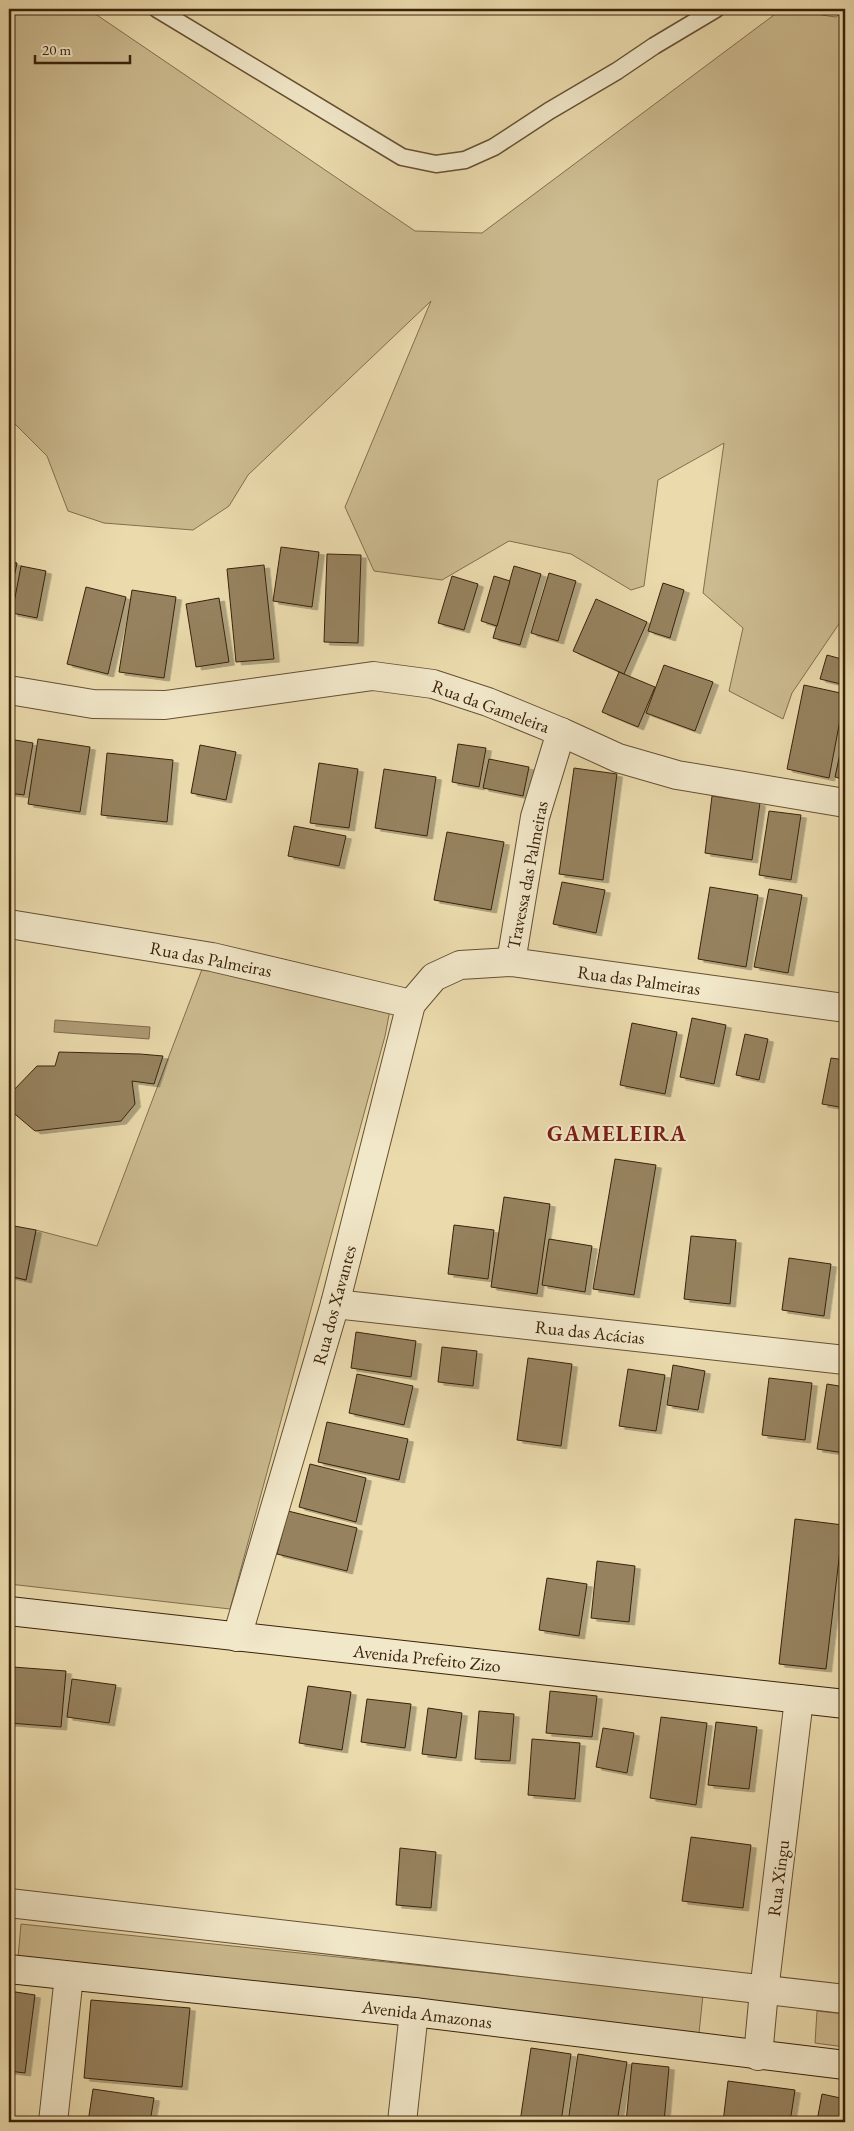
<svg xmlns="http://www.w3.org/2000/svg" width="854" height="2131" font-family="'EB Garamond',serif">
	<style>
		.green { fill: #ccbb90; stroke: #836e4d }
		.water { fill: #ae9b75; stroke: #806b4a }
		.building { fill: #96825e; stroke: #3a220a; filter: url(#shadow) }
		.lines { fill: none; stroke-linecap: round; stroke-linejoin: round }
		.service-casing { stroke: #665032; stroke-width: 19 }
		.minor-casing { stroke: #665032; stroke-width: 30 }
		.tertiary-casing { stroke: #665032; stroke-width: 30 }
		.secondary-casing { stroke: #3a220a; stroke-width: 30 }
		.service { stroke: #f1e7c9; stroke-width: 16 }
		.minor { stroke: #f1e7c9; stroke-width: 28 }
		.tertiary { stroke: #f1e7c9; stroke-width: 28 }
		.secondary { stroke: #f1e7c9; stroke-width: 28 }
		.labels { text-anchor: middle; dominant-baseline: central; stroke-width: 4; stroke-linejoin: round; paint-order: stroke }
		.street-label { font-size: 18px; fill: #3a220a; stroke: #f1e7c9 }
		.district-label { font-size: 22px; font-weight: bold; letter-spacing: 1px; fill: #7a1f14; stroke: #f1e7c9 }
	</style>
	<defs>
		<filter id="shadow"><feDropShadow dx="5.5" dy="3" stdDeviation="0" flood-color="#0004"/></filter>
	</defs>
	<rect width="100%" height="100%" fill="#eadaac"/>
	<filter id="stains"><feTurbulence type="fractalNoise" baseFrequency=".004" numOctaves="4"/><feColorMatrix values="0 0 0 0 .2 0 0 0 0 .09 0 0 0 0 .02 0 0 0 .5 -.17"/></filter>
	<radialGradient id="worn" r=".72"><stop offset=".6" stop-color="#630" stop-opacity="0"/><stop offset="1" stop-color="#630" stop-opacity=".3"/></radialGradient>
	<g class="green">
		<path d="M9,9H88L415,231L482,233L782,9C800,9 817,15 836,17L845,10V615L792,693L783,719L729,691L743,628L703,593L724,443L658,480L644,586L631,590L571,554L509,541L442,580L374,571L345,507L431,301L248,475L229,506L193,530L104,523L68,511L47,456L9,418Z"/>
		<path d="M204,964L390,1010L385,1036L230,1609L9,1584V1276L26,1280L36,1230L97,1246Z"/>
		<path d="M21,1924L703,1995L699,2033L18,1958Z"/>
		<path d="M817,2011L845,2014V2047L815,2043Z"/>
	</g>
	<path class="water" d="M55,1020L150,1027L149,1039L54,1032Z"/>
	<g class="building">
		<path d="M281,547L319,552L312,607L273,601Z"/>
		<path d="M327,554L361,555L358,643L324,642Z"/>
		<path d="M9,561L17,563L9,601Z"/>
		<path d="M264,565L274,659L236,662L227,569Z"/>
		<path d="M21,566L46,571L37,618L12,613Z"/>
		<path d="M514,566L541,574L520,645L493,638Z"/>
		<path d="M549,573L576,581L558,641L531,633Z"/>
		<path d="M452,576L478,584L464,630L438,623Z"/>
		<path d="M494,576L510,581L497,626L481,621Z"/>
		<path d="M663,583L684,590L670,638L648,631Z"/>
		<path d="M86,587L126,597L108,674L67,664Z"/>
		<path d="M132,590L176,597L164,678L119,672Z"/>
		<path d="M219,598L229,662L196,667L186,604Z"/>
		<path d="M596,599L647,622L624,674L573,651Z"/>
		<path d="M827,655L845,660V685L820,679Z"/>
		<path d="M664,665L713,682L695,731L646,713Z"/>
		<path d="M619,672L655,687L638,727L602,712Z"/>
		<path d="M804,685L845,694L829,778L787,769Z"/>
		<path d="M845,730V780L835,777Z"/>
		<path d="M9,739L33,743L24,795L9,793Z"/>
		<path d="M38,739L90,747L80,812L28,804Z"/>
		<path d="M458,744L486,748L479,787L452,782Z"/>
		<path d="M200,745L236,752L226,800L191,793Z"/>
		<path d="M107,753L173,760L167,822L101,815Z"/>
		<path d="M489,759L529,767L523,796L483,788Z"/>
		<path d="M319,763L358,769L349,828L310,823Z"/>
		<path d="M574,768L617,774L603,880L559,874Z"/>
		<path d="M384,769L436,777L427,836L375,828Z"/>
		<path d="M712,796L760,803L752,860L705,853Z"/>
		<path d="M769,811L801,815L791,880L759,875Z"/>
		<path d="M294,826L346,836L339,866L288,856Z"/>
		<path d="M447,832L504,842L491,910L434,900Z"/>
		<path d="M562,882L605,890L596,933L553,924Z"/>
		<path d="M710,887L758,895L746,967L698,959Z"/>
		<path d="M769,889L802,895L788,973L754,967Z"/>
		<path d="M692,1018L726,1025L714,1084L680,1077Z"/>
		<path d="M632,1023L677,1032L665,1094L620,1085Z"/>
		<path d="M745,1034L768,1039L759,1080L736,1075Z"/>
		<path d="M59,1052L140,1054L163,1056L154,1084L132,1081L135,1104L121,1121L35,1131L10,1110L9,1095L37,1066H55Z"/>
		<path d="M831,1058L845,1060V1108L822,1104Z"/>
		<path d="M615,1159L656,1165L634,1295L593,1289Z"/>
		<path d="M504,1197L550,1204L537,1294L491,1287Z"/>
		<path d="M9,1225L36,1230L26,1280L9,1276Z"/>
		<path d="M454,1225L494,1230L488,1279L448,1274Z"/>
		<path d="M691,1236L736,1240L730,1304L684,1299Z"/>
		<path d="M549,1239L592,1246L585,1292L542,1285Z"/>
		<path d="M789,1258L831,1264L824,1316L782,1310Z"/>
		<path d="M356,1332L416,1341L411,1377L351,1368Z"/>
		<path d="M442,1347L477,1351L473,1386L438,1382Z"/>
		<path d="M528,1358L572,1364L561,1446L517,1440Z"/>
		<path d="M673,1365L705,1371L698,1410L667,1405Z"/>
		<path d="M628,1369L665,1375L656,1431L619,1426Z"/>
		<path d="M357,1374L413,1386L404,1425L349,1413Z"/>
		<path d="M769,1378L812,1383L805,1440L762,1435Z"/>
		<path d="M827,1384L845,1387V1453L817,1449Z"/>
		<path d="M327,1422L408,1439L399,1480L318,1462Z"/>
		<path d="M310,1464L366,1478L356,1522L299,1507Z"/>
		<path d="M288,1511L357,1528L347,1571L277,1554Z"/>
		<path d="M795,1519L843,1525L826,1669L779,1664Z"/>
		<path d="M597,1561L635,1566L629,1622L591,1618Z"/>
		<path d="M547,1578L587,1584L579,1636L539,1630Z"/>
		<path d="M13,1667L66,1671L61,1727L9,1723Z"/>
		<path d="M72,1679L116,1685L109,1723L67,1717Z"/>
		<path d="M308,1686L351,1692L342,1750L299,1743Z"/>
		<path d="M550,1691L597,1696L592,1737L546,1733Z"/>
		<path d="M367,1699L411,1704L405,1748L361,1742Z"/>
		<path d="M428,1708L462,1713L456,1758L422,1754Z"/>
		<path d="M479,1711L514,1714L510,1761L475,1759Z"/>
		<path d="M661,1717L707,1723L696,1805L650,1798Z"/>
		<path d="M716,1722L757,1727L749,1789L708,1785Z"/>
		<path d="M603,1728L634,1733L627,1773L596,1767Z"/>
		<path d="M532,1739L580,1743L575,1799L528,1795Z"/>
		<path d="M691,1837L751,1845L743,1908L682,1901Z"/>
		<path d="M400,1848L436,1852L431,1908L396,1905Z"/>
		<path d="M9,1991L35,1995L25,2073L9,2071Z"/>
		<path d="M91,2000L190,2008L182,2087L84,2078Z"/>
		<path d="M531,2048L571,2054L561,2122H520Z"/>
		<path d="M578,2054L627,2062L617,2122H568Z"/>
		<path d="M632,2063L669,2067L664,2122H626Z"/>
		<path d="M728,2081L795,2090L790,2122H723Z"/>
		<path d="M93,2089L154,2098L150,2122H88Z"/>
		<path d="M822,2094L845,2099V2122L817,2121Z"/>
	</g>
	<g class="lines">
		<g class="service-casing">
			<path id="service" d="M157,9L402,157L436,164L465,160L494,147L549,111L617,71L654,46L716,9"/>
		</g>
		<g class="minor-casing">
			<g id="minor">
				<path d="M9,690L93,704L165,705L373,676L433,684L488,702L561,732L618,758L677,775L845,803"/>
				<path d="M9,924L212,957L411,1004"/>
				<path d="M511,962L535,817L561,732"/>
				<path d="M335,1304L845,1360"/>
				<path d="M237,1637L335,1304L411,1004L434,977L460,965L511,962L845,1008"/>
				<path d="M758,2056L764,1991L799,1699"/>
				<path d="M53,2122L69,1976"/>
				<path d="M402,2122L414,2012"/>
			</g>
		</g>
		<g class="tertiary-casing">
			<path id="tertiary" d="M9,1903L845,1999"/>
		</g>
		<g class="secondary-casing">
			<g id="secondary">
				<path d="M9,1611L845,1704"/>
				<path d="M9,1969L414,2012L845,2065"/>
			</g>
		</g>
		<use href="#service" class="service"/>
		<use href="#minor" class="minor"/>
		<use href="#tertiary" class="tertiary"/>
		<use href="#secondary" class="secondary"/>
	</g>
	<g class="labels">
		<g class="street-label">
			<text transform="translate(491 706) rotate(20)">Rua da Gameleira</text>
			<text transform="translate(527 875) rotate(-79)">Travessa das Palmeiras</text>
			<text transform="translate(211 959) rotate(11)">Rua das Palmeiras</text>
			<text transform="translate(639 980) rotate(8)">Rua das Palmeiras</text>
			<text transform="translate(334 1305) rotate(-75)">Rua dos Xavantes</text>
			<text transform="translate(590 1332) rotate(6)">Rua das Acácias</text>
			<text transform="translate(427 1658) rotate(6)">Avenida Prefeito Zizo</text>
			<text transform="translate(778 1878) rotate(-83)">Rua Xingu</text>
			<text transform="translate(427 2014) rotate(7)">Avenida Amazonas</text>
		</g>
		<g class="district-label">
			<text x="617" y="1133">GAMELEIRA</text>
		</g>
	</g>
	<rect width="854" height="2131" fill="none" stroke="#eadaac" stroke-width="30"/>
	<rect x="10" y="10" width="834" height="2111" fill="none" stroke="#3a220a" stroke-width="2.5"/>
	<rect x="15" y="15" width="824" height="2101" fill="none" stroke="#3a220a"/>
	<path d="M35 55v8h95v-8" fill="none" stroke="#3a220a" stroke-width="2.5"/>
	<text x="42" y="55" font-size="15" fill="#3a220a" stroke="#f1e7c9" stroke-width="4" paint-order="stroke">20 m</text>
	<rect width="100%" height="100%" filter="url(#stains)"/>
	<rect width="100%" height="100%" fill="url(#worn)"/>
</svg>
